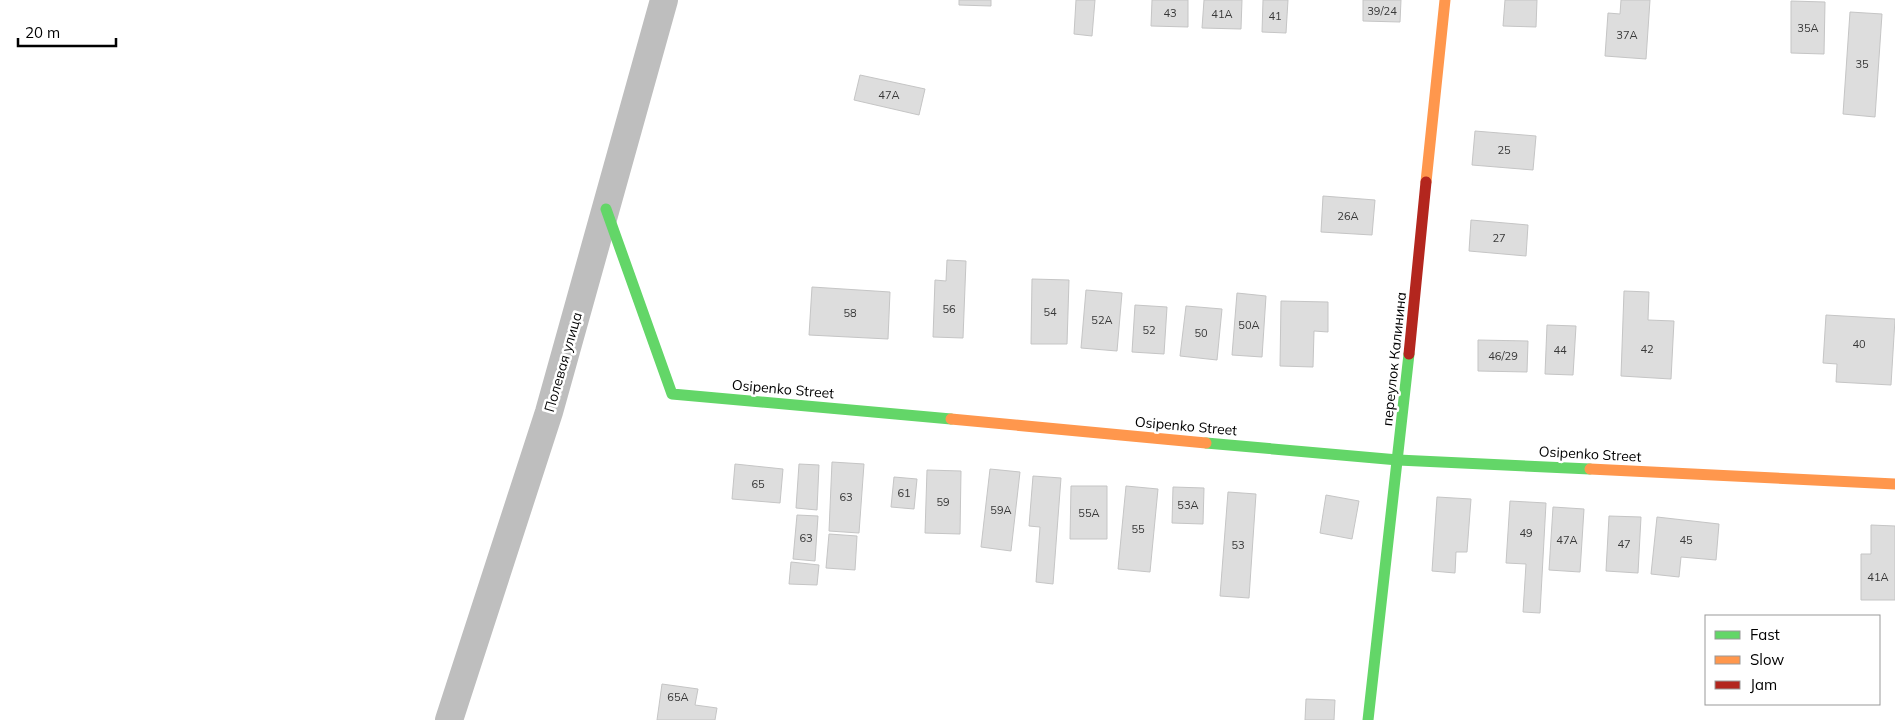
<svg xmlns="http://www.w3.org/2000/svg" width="1895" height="720" font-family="Mulish,sans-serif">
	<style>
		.building { fill: #ddd; stroke: #c5c5c5 }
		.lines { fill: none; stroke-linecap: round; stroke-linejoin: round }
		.street { stroke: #bebebe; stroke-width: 28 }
		.fast { stroke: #63d668; stroke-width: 11 }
		.slow { stroke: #ff974d; stroke-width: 11 }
		.jam { stroke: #b3261e; stroke-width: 11 }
		.labels { text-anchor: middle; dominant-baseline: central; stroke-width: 5; stroke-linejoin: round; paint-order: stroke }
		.number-label { font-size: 11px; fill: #373737 }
		.street-label { font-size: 14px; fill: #000; stroke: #fff }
	</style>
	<rect width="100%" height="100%" fill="#fff"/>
	<g class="building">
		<path d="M959,0H991V6L959,5Z"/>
		<path d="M1076,0H1095L1092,36L1074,34Z"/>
		<path d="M1152,0H1188V27L1151,26Z"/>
		<path d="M1204,0H1242L1241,29L1202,28Z"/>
		<path d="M1263,0H1288L1286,33L1262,32Z"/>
		<path d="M1363,0H1401L1400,22L1363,21Z"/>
		<path d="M1505,0H1537L1536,27L1503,26Z"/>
		<path d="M1621,0H1650L1646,59L1605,56L1608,13L1620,14Z"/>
		<path d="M1791,1L1825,2L1824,54L1791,53Z"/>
		<path d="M1850,12L1882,14L1875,117L1843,114Z"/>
		<path d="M860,75L925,89L919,115L854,100Z"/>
		<path d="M1475,131L1536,136L1533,170L1472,165Z"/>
		<path d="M1323,196L1375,200L1372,235L1321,232Z"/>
		<path d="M1471,220L1528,225L1526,256L1469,251Z"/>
		<path d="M947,260L966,261L963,338L933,337L935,280L946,281Z"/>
		<path d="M1032,279L1069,280L1067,344H1031Z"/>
		<path d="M812,287L890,292L888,339L809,335Z"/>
		<path d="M1086,290L1122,293L1117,351L1081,348Z"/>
		<path d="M1624,291L1649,292L1648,320L1674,321L1671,379L1621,376Z"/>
		<path d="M1237,293L1266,296L1262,357L1232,355Z"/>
		<path d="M1281,301L1328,302V332L1314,331L1313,367L1280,366Z"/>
		<path d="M1135,305L1167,307L1164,354L1132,352Z"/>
		<path d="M1186,306L1222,309L1217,360L1180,356Z"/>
		<path d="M1826,315L1895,319L1891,385L1836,382L1837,364L1823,363Z"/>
		<path d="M1547,325L1576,326L1573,375L1545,374Z"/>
		<path d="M1478,340L1528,341L1527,372L1478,371Z"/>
		<path d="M832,462L864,464L859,533L829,531Z"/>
		<path d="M735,464L783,469L780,503L732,499Z"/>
		<path d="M799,464L819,465L817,510L796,508Z"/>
		<path d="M990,469L1020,472L1011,551L981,547Z"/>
		<path d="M927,470L961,471L960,534L925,533Z"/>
		<path d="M1033,476L1061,478L1053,584L1036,582L1040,527L1029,526Z"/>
		<path d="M894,477L917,479L914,509L891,507Z"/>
		<path d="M1071,486H1107V539H1070Z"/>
		<path d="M1126,486L1158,489L1150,572L1118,569Z"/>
		<path d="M1173,487L1204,488L1203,524L1172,523Z"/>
		<path d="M1228,492L1256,494L1249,598L1220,596Z"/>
		<path d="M1326,495L1359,501L1352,539L1320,533Z"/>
		<path d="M1437,497L1471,499L1467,552H1456L1455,573L1432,571Z"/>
		<path d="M1510,501L1546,503L1540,613L1523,612L1526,564L1506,563Z"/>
		<path d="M1553,507L1584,509L1580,572L1549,570Z"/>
		<path d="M797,515L818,516L815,561L793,559Z"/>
		<path d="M1609,516L1641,517L1638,573L1606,571Z"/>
		<path d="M1657,517L1719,524L1716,560L1681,557L1679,577L1651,574Z"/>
		<path d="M1871,525L1895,526V600H1861V554H1871Z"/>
		<path d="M829,534L857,536L855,570L826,568Z"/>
		<path d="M791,562L819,565L817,585L789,584Z"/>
		<path d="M662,684L698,689L695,705L717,708L715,720H657Z"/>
		<path d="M1306,699L1335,700L1334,720H1305Z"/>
	</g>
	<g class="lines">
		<path class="street" d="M449,720L549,412L664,0"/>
		<g class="fast">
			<path d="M606,209L672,394L951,419"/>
			<path d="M1206,443L1398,460L1590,469"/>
			<path d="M1368,720L1409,354"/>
		</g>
		<g class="slow">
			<path d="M1426,182L1445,0"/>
			<path d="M951,419L1206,443"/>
			<path d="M1590,469L1895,484"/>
		</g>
		<path class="jam" d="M1409,354L1426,182"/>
	</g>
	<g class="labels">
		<g class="number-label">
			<text x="1382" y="11">39/24</text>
			<text x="1170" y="13">43</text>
			<text x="1222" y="14">41А</text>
			<text x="1275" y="16">41</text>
			<text x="1808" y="28">35А</text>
			<text x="1627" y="35">37А</text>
			<text x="1862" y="64">35</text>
			<text x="889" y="95">47А</text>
			<text x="1504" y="150">25</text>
			<text x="1348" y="216">26А</text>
			<text x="1499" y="238">27</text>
			<text x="949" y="309">56</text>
			<text x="1050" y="312">54</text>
			<text x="850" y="313">58</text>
			<text x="1102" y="320">52А</text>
			<text x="1249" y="325">50А</text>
			<text x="1149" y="330">52</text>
			<text x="1201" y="333">50</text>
			<text x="1859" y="344">40</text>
			<text x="1647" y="349">42</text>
			<text x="1560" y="350">44</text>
			<text x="1503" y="356">46/29</text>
			<text x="758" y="484">65</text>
			<text x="904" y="493">61</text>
			<text x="846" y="497">63</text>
			<text x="943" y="502">59</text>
			<text x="1188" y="505">53А</text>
			<text x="1001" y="510">59А</text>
			<text x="1089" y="513">55А</text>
			<text x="1138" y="529">55</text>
			<text x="1526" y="533">49</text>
			<text x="806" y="538">63</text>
			<text x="1567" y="540">47А</text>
			<text x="1686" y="540">45</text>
			<text x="1624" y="544">47</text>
			<text x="1238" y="545">53</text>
			<text x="1878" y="577">41А</text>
			<text x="678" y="697">65А</text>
		</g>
		<g class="street-label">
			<text transform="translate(1394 359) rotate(-84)">переулок Калинина</text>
			<text transform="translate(563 362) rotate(-74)">Полевая улица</text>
			<text transform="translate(783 389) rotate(5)">Osipenko Street</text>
			<text transform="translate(1186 426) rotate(5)">Osipenko Street</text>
			<text transform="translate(1590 454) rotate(3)">Osipenko Street</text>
		</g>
	</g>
	<rect x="1705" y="615" width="175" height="90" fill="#ffffff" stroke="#999999"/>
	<rect x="1715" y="631" width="25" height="8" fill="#63d668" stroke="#999999"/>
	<text x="1750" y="640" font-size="15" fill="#000000">Fast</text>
	<rect x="1715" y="656" width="25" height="8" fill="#ff974d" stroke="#999999"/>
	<text x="1750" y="665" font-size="15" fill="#000000">Slow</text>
	<rect x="1715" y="681" width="25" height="8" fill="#b3261e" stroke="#999999"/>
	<text x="1750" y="690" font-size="15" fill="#000000">Jam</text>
	<path d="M18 38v8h98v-8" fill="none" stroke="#000000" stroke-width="2.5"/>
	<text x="25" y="38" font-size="15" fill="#000000" stroke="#ffffff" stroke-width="4" paint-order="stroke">20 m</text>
</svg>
